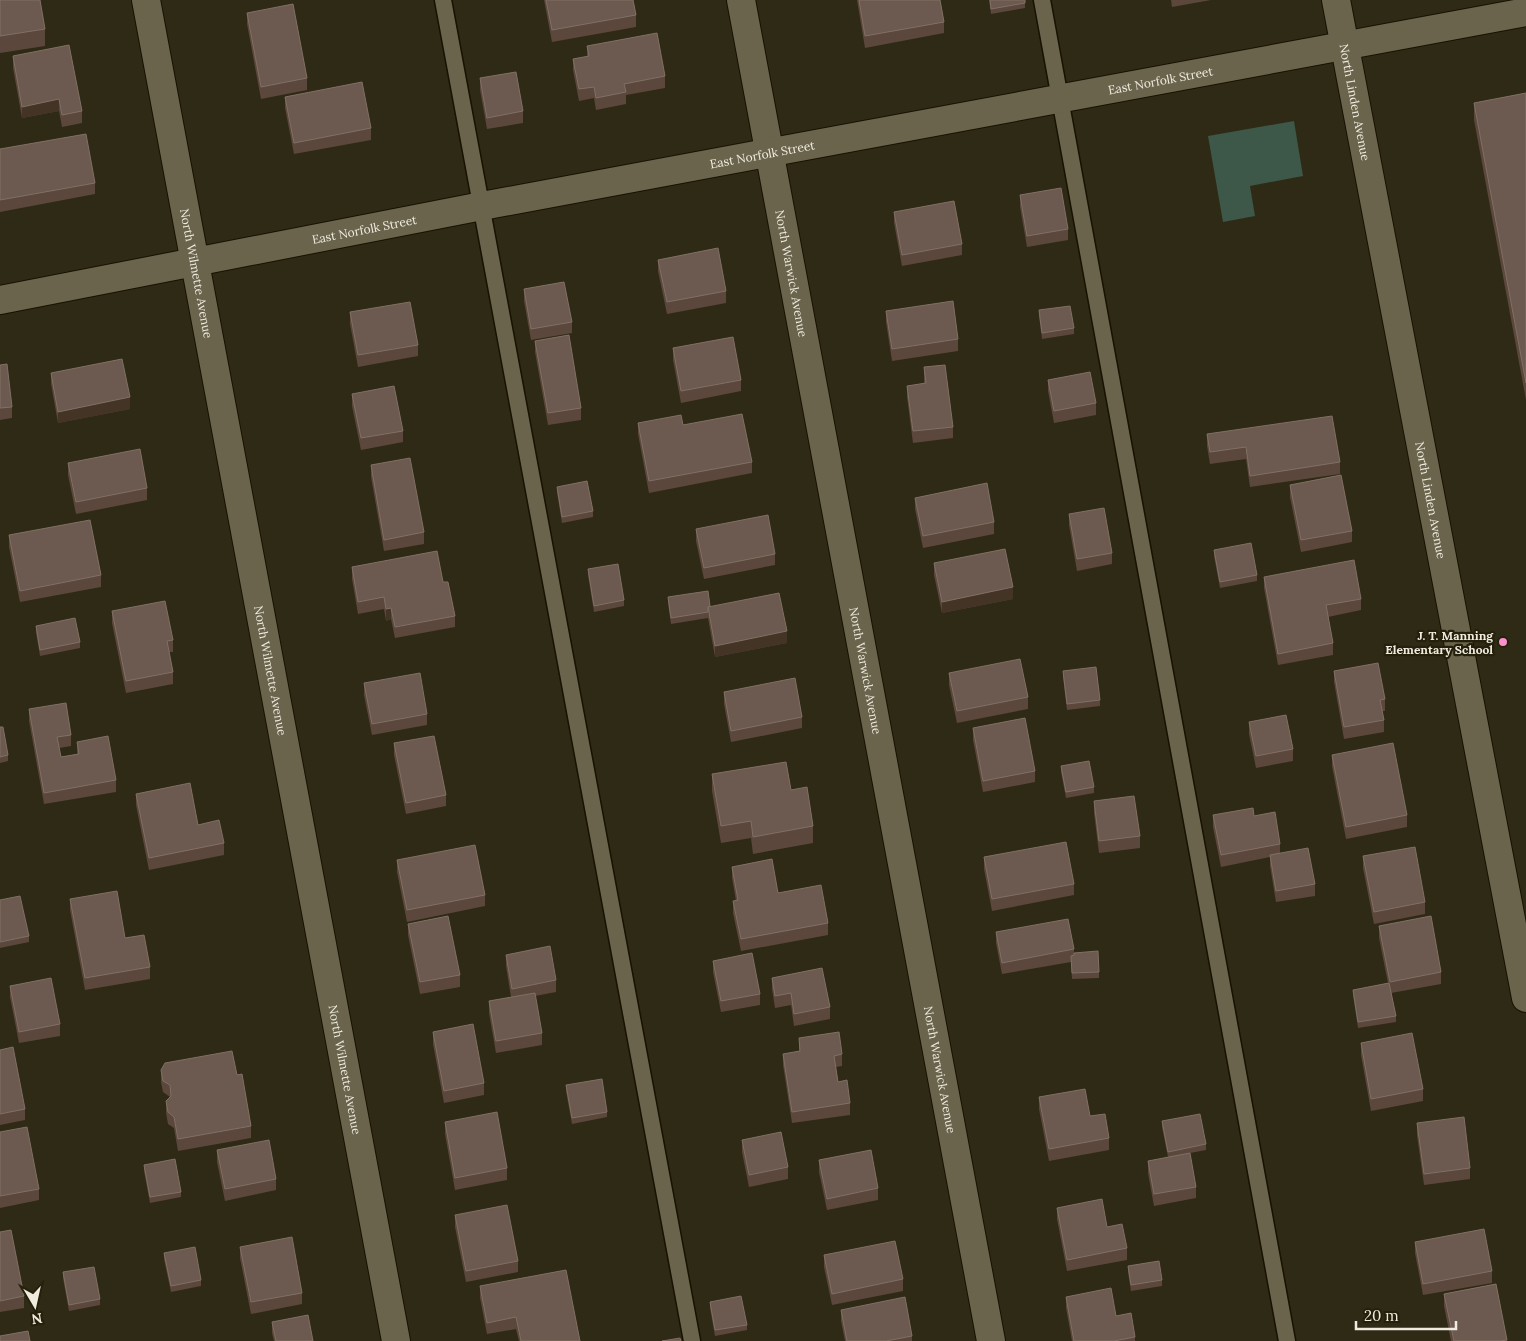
<svg xmlns="http://www.w3.org/2000/svg" width="1526" height="1341" font-family="Lora,serif">
	<style>
		.green { fill: #3d5748 }
		.lines { fill: none; stroke-linecap: round; stroke-linejoin: round }
		.service-casing { stroke: #171201; stroke-width: 19 }
		.minor-casing { stroke: #171201; stroke-width: 30 }
		.service { stroke: #6a644d; stroke-width: 16 }
		.minor { stroke: #6a644d; stroke-width: 28 }
		.wall { fill: #5c473d }
		.shaded-wall { fill: #433426 }
		.building { fill: #6c594f; stroke: #807065 }
		.poi-dot { fill: #f890cb; stroke: #25200b; stroke-width: 2 }
		.labels { text-anchor: middle; dominant-baseline: central; stroke-width: 4.5; stroke-linejoin: round; paint-order: stroke }
		.street-label { font-size: 12px; fill: #efecdf; stroke: #25200b }
		.poi-label { font-size: 12px; font-weight: bold; fill: #efecdf; stroke: #25200b; text-anchor: end }
	</style>
	<rect width="100%" height="100%" fill="#2f2a15"/>
	<path class="green" d="M1294,121L1303,176L1250,186L1255,216L1223,222L1208,136Z"/>
	<g class="lines">
		<g class="service-casing">
			<g id="service">
				<path d="M443,0L692,1341"/>
				<path d="M1042,0L1287,1341"/>
			</g>
		</g>
		<g class="minor-casing">
			<g id="minor">
				<path id="s1" d="M146,0L396,1341"/>
				<path id="s2" d="M741,0L991,1341"/>
				<path id="s3" d="M1336,0L1526,998"/>
				<path id="s4" d="M0,300L482,206L1526,12"/>
			</g>
		</g>
		<use href="#service" class="service"/>
		<use href="#minor" class="minor"/>
	</g>
	<g class="wall">
		<path d="M0,0L45,29V46L0,53Z"/>
		<path d="M544,0H633L636,15V27L552,42Z"/>
		<path d="M857,0H940L944,22V33L865,48Z"/>
		<path d="M989,0H1025V8L991,14Z"/>
		<path d="M1171,0H1211L1172,7Z"/>
		<path d="M247,13L307,78V90L261,99L247,24Z"/>
		<path d="M587,46L665,76V88L626,95V104L596,110L594,98L579,101L573,70V59L587,57Z"/>
		<path d="M13,56L82,111V123L62,127L59,111L22,118L13,68Z"/>
		<path d="M480,78L523,111V123L487,129L480,90Z"/>
		<path d="M1526,93V400L1474,120V103Z"/>
		<path d="M285,97L371,128V140L294,154L285,108Z"/>
		<path d="M0,149L95,183V194L0,212Z"/>
		<path d="M1020,195L1068,229V240L1027,247L1020,207Z"/>
		<path d="M894,212L962,244V255L902,266L894,223Z"/>
		<path d="M658,260L726,291V303L667,314L658,271Z"/>
		<path d="M524,289L572,322V333L531,340L524,301Z"/>
		<path d="M1039,310L1074,328V334L1042,339L1039,316Z"/>
		<path d="M886,311L958,339V351L892,361L886,322Z"/>
		<path d="M350,312L418,345V356L358,367L350,324Z"/>
		<path d="M535,341L581,408V420L548,425L535,352Z"/>
		<path d="M673,348L741,380V391L681,403L673,360Z"/>
		<path d="M0,365L12,407V418L0,420Z"/>
		<path d="M924,367L953,427V438L913,443L907,397V386L924,384Z"/>
		<path d="M51,373L130,409L58,423L51,384Z"/>
		<path d="M1048,380L1096,403V415L1054,423L1048,391Z"/>
		<path d="M352,394L403,431V442L361,450L352,406Z"/>
		<path d="M638,423L683,425L752,462V473L649,493L638,434Z"/>
		<path d="M1207,434L1340,462V474L1250,487L1246,459L1210,464L1207,446Z"/>
		<path d="M68,463L147,488V500L76,514L68,475Z"/>
		<path d="M371,465L424,532V544L384,551L371,477Z"/>
		<path d="M1290,485L1352,531V542L1301,552L1290,497Z"/>
		<path d="M557,487L593,511V517L562,523L557,492Z"/>
		<path d="M915,498L994,522V534L923,548L915,509Z"/>
		<path d="M1069,514L1112,553V564L1077,571L1069,525Z"/>
		<path d="M696,529L775,554V565L704,579L696,541Z"/>
		<path d="M9,535L101,575V587L20,602L9,547Z"/>
		<path d="M1214,550L1257,575V581L1220,588L1214,556Z"/>
		<path d="M934,563L1013,599L942,613L934,575Z"/>
		<path d="M352,567L443,582L455,616V627L395,638L391,619L386,621L384,609L358,614L352,579Z"/>
		<path d="M588,569L624,600V606L594,612L588,575Z"/>
		<path d="M1264,577L1361,599V610L1328,617L1333,643V655L1278,665L1264,588Z"/>
		<path d="M668,597L710,606L787,643L715,657L708,618L671,624L668,603Z"/>
		<path d="M112,611L173,640V652H169L173,672V684L126,693L112,623Z"/>
		<path d="M36,626L80,642V648L40,656L36,632Z"/>
		<path d="M1063,671L1100,700V706L1067,710L1063,677Z"/>
		<path d="M1334,671L1385,699V711H1382L1384,720V732L1344,739L1334,682Z"/>
		<path d="M949,673L1028,697V709L957,723L949,685Z"/>
		<path d="M364,683L427,714V725L372,735L364,695Z"/>
		<path d="M724,692L802,717V728L731,742L724,704Z"/>
		<path d="M29,709L71,735V746L59,748L61,757L77,754V742L116,780V792L44,804L29,721Z"/>
		<path d="M1249,722L1293,749V761L1256,768L1249,734Z"/>
		<path d="M0,727L8,755V761L0,763Z"/>
		<path d="M973,728L1035,771V782L983,792L973,740Z"/>
		<path d="M394,743L446,795V806L406,814L394,755Z"/>
		<path d="M1332,755L1407,815V827L1346,839L1332,766Z"/>
		<path d="M1061,766L1094,787V793L1066,798L1061,772Z"/>
		<path d="M712,774L791,790L813,826V843L753,854L751,838L721,843L712,791Z"/>
		<path d="M136,794L198,825L224,843V855L149,870L136,805Z"/>
		<path d="M1094,801L1140,836V848L1099,853L1094,813Z"/>
		<path d="M1213,815L1254,816L1280,844V853L1315,884V896L1276,902L1270,866V857L1221,867L1213,827Z"/>
		<path d="M1363,856L1425,902V914L1374,924L1363,868Z"/>
		<path d="M984,857L1074,884V895L992,911L984,869Z"/>
		<path d="M397,860L485,895V906L407,922L397,872Z"/>
		<path d="M732,867L778,893L828,923V935L741,951L733,913V901H736L732,878Z"/>
		<path d="M70,899L125,938L150,967V979L85,990L70,910Z"/>
		<path d="M0,900L29,936V942L0,948Z"/>
		<path d="M408,924L460,975V987L420,994L408,935Z"/>
		<path d="M1379,926L1441,972V984L1391,993L1396,1016V1022L1358,1028L1353,995V990L1388,983L1379,938Z"/>
		<path d="M996,932L1074,949V953L1099,972V978L1072,979L1071,962L1002,974L996,943Z"/>
		<path d="M506,955L556,980V992L535,996L542,1033V1045L496,1053L489,1013V1001L511,997L506,966Z"/>
		<path d="M713,961L760,994V1005L721,1012L713,972Z"/>
		<path d="M772,978L830,1007V1019L794,1026L791,1005L775,1008L772,989Z"/>
		<path d="M10,986L60,1024V1036L19,1043L10,997Z"/>
		<path d="M433,1032L484,1083V1095L444,1103L433,1044Z"/>
		<path d="M799,1038L842,1054V1066L836,1067L838,1082L850,1103V1115L792,1123L783,1065V1054L799,1051Z"/>
		<path d="M1361,1043L1423,1089V1101L1371,1111L1361,1055Z"/>
		<path d="M0,1050L25,1109V1120L0,1125Z"/>
		<path d="M161,1070L237,1075L251,1126V1138L178,1151L174,1128L168,1124L166,1113V1101L170,1097L163,1092L161,1082Z"/>
		<path d="M566,1085L607,1112V1117L572,1124L566,1091Z"/>
		<path d="M1039,1097L1090,1116L1109,1138V1150L1049,1161L1039,1109Z"/>
		<path d="M1162,1121L1206,1144V1150L1190,1153L1196,1187V1198L1154,1206L1148,1173V1161L1168,1157L1162,1127Z"/>
		<path d="M445,1122L507,1168V1180L455,1190L445,1134Z"/>
		<path d="M1417,1123L1470,1168V1179L1424,1185L1417,1135Z"/>
		<path d="M0,1132L39,1189V1200L0,1208Z"/>
		<path d="M742,1140L788,1167V1179L749,1187L742,1152Z"/>
		<path d="M217,1150L276,1179V1190L225,1201L217,1162Z"/>
		<path d="M819,1160L878,1188V1200L827,1210L819,1172Z"/>
		<path d="M144,1165L181,1192V1197L150,1203L144,1171Z"/>
		<path d="M1057,1208L1107,1227L1127,1248V1260L1067,1271L1057,1219Z"/>
		<path d="M455,1215L518,1261V1272L466,1282L455,1227Z"/>
		<path d="M0,1232L24,1296V1308L0,1312Z"/>
		<path d="M1415,1242L1492,1271V1283L1423,1295L1415,1253Z"/>
		<path d="M240,1247L302,1293V1304L251,1314L240,1258Z"/>
		<path d="M164,1253L201,1280V1286L171,1292L164,1259Z"/>
		<path d="M824,1255L903,1279V1291L832,1305L824,1267Z"/>
		<path d="M1128,1266L1162,1280V1286L1131,1291L1128,1272Z"/>
		<path d="M63,1272L100,1299V1305L69,1311L63,1278Z"/>
		<path d="M1496,1284L1507,1341H1451L1444,1306V1294Z"/>
		<path d="M480,1286L580,1341H519L516,1329L487,1334L480,1298Z"/>
		<path d="M1066,1297L1116,1316L1135,1337V1341H1072L1066,1308Z"/>
		<path d="M710,1302L747,1325V1330L715,1336L710,1308Z"/>
		<path d="M841,1310L912,1336V1341H845L841,1321Z"/>
		<path d="M272,1322L313,1341H274L272,1333Z"/>
	</g>
	<g class="shaded-wall">
		<path d="M59,99V111L22,118V107Z"/>
		<path d="M130,397V409L58,423V412Z"/>
		<path d="M1013,587V599L942,613V602Z"/>
		<path d="M391,608V619L386,621V609Z"/>
		<path d="M787,631V643L715,657V646Z"/>
	</g>
	<g class="building">
		<path d="M0,0H40L45,29L0,36Z"/>
		<path d="M546,0H633L636,15L552,30Z"/>
		<path d="M859,0H940L944,22L865,36Z"/>
		<path d="M990,0H1025V3L991,9Z"/>
		<path d="M293,4L307,78L261,87L247,13Z"/>
		<path d="M657,33L665,76L624,84L626,92L596,98L594,87L579,89L573,59L589,56L587,46Z"/>
		<path d="M69,45L82,111L62,115L59,99L22,107L13,56Z"/>
		<path d="M516,72L523,111L487,118L480,78Z"/>
		<path d="M362,82L371,128L294,143L285,97Z"/>
		<path d="M1526,93V383L1474,103Z"/>
		<path d="M86,134L95,183L0,200V149Z"/>
		<path d="M1061,188L1068,229L1027,236L1020,195Z"/>
		<path d="M954,201L962,244L902,255L894,212Z"/>
		<path d="M718,248L726,291L667,302L658,260Z"/>
		<path d="M564,282L572,322L531,329L524,289Z"/>
		<path d="M953,301L958,339L892,349L886,311Z"/>
		<path d="M410,302L418,345L358,355L350,312Z"/>
		<path d="M1070,306L1074,328L1042,333L1039,310Z"/>
		<path d="M569,335L581,408L548,413L535,341Z"/>
		<path d="M733,337L741,380L681,391L673,348Z"/>
		<path d="M122,359L130,397L58,412L51,373Z"/>
		<path d="M7,364L12,407L0,408V365Z"/>
		<path d="M945,365L953,427L913,431L907,386L926,383L924,367Z"/>
		<path d="M1090,372L1096,403L1054,411L1048,380Z"/>
		<path d="M394,386L403,431L361,438L352,394Z"/>
		<path d="M742,414L752,462L649,481L638,423L681,415L683,425Z"/>
		<path d="M1332,416L1340,462L1250,476L1246,447L1210,452L1207,434Z"/>
		<path d="M140,449L147,488L76,502L68,463Z"/>
		<path d="M410,458L424,532L384,540L371,465Z"/>
		<path d="M1341,475L1352,531L1301,540L1290,485Z"/>
		<path d="M587,481L593,511L562,517L557,487Z"/>
		<path d="M987,483L994,522L923,536L915,498Z"/>
		<path d="M1104,508L1112,553L1077,559L1069,514Z"/>
		<path d="M768,515L775,554L704,568L696,529Z"/>
		<path d="M90,520L101,575L20,591L9,535Z"/>
		<path d="M1251,543L1257,575L1220,582L1214,550Z"/>
		<path d="M1005,549L1013,587L942,602L934,563Z"/>
		<path d="M437,551L443,582H448L455,616L395,627L391,608L386,609L384,597L358,602L352,567Z"/>
		<path d="M1354,560L1361,599L1326,605L1333,643L1278,654L1264,577Z"/>
		<path d="M618,564L624,600L594,606L588,569Z"/>
		<path d="M708,591L710,606L708,607V612L671,618L668,597Z"/>
		<path d="M779,593L787,631L715,646L708,607Z"/>
		<path d="M165,601L173,640L167,641L173,672L126,681L112,611Z"/>
		<path d="M75,618L80,642L40,650L36,626Z"/>
		<path d="M1020,659L1028,697L957,711L949,673Z"/>
		<path d="M1378,663L1385,699L1380,700L1384,720L1344,727L1334,671Z"/>
		<path d="M1096,667L1100,700L1067,704L1063,671Z"/>
		<path d="M420,673L427,714L372,724L364,683Z"/>
		<path d="M795,678L802,717L731,731L724,692Z"/>
		<path d="M66,703L71,735L57,737L61,757L79,754L77,742L108,736L116,780L44,793L29,709Z"/>
		<path d="M1286,715L1293,749L1256,756L1249,722Z"/>
		<path d="M1025,718L1035,771L983,781L973,728Z"/>
		<path d="M0,727H3L8,755L0,757Z"/>
		<path d="M434,736L446,795L406,803L394,743Z"/>
		<path d="M1393,743L1407,815L1346,827L1332,755Z"/>
		<path d="M1089,761L1094,787L1066,792L1061,766Z"/>
		<path d="M786,762L791,790L807,787L813,826L753,837L751,821L721,826L712,774Z"/>
		<path d="M190,783L198,825L219,820L224,843L149,858L136,794Z"/>
		<path d="M1134,796L1140,836L1099,841L1094,801Z"/>
		<path d="M1253,808L1254,816L1275,812L1280,844L1221,855L1213,815Z"/>
		<path d="M1066,842L1074,884L992,899L984,857Z"/>
		<path d="M475,845L485,895L407,910L397,860Z"/>
		<path d="M1415,847L1425,902L1374,912L1363,856Z"/>
		<path d="M1308,848L1315,884L1276,891L1270,855Z"/>
		<path d="M772,859L778,893L821,885L828,923L741,939L733,901L738,900L732,867Z"/>
		<path d="M117,891L125,938L144,935L150,967L85,978L70,899Z"/>
		<path d="M20,896L29,936L0,942V900Z"/>
		<path d="M448,916L460,975L420,982L408,924Z"/>
		<path d="M1431,916L1441,972L1390,982L1379,926Z"/>
		<path d="M1068,919L1074,949L1002,963L996,932Z"/>
		<path d="M550,946L556,980L512,989L506,955Z"/>
		<path d="M1098,951L1099,972L1072,973L1071,956L1074,955V953Z"/>
		<path d="M752,953L760,994L721,1001L713,961Z"/>
		<path d="M822,968L830,1007L794,1014L791,993L775,996L772,978Z"/>
		<path d="M51,978L60,1024L19,1032L10,986Z"/>
		<path d="M1389,983L1396,1016L1358,1022L1353,990Z"/>
		<path d="M535,993L542,1033L496,1041L489,1001Z"/>
		<path d="M473,1024L484,1083L444,1091L433,1032Z"/>
		<path d="M839,1032L842,1054L834,1056L838,1082L847,1080L850,1103L792,1112L783,1054L800,1051L799,1038Z"/>
		<path d="M1412,1033L1423,1089L1371,1099L1361,1043Z"/>
		<path d="M13,1047L25,1109L0,1114V1050Z"/>
		<path d="M232,1051L237,1075L242,1074L251,1126L178,1139L174,1117L168,1112L166,1101L171,1096L170,1085L163,1081L161,1070L165,1063Z"/>
		<path d="M602,1079L607,1112L572,1118L566,1085Z"/>
		<path d="M1085,1089L1090,1116L1105,1114L1109,1138L1049,1149L1039,1097Z"/>
		<path d="M497,1112L507,1168L455,1178L445,1122Z"/>
		<path d="M1200,1114L1206,1144L1168,1152L1162,1121Z"/>
		<path d="M1464,1117L1470,1168L1424,1174L1417,1123Z"/>
		<path d="M27,1127L39,1189L0,1196V1132Z"/>
		<path d="M781,1132L788,1167L749,1175L742,1140Z"/>
		<path d="M269,1140L276,1179L225,1189L217,1150Z"/>
		<path d="M871,1150L878,1188L827,1199L819,1160Z"/>
		<path d="M1190,1153L1196,1187L1154,1194L1148,1161Z"/>
		<path d="M175,1159L181,1192L150,1197L144,1165Z"/>
		<path d="M1102,1199L1107,1227L1122,1224L1127,1248L1067,1260L1057,1208Z"/>
		<path d="M507,1205L518,1261L466,1271L455,1215Z"/>
		<path d="M1484,1229L1492,1271L1423,1284L1415,1242Z"/>
		<path d="M11,1230L24,1296L0,1301V1232Z"/>
		<path d="M292,1237L302,1293L251,1302L240,1247Z"/>
		<path d="M895,1241L903,1279L832,1294L824,1255Z"/>
		<path d="M195,1247L201,1280L171,1286L164,1253Z"/>
		<path d="M1159,1261L1162,1280L1131,1285L1128,1266Z"/>
		<path d="M94,1267L100,1299L69,1305L63,1272Z"/>
		<path d="M566,1270L580,1341H521L516,1317L487,1323L480,1286Z"/>
		<path d="M1496,1284L1507,1340L1500,1341H1454L1444,1294Z"/>
		<path d="M1111,1288L1116,1316L1131,1313L1135,1337L1114,1341H1074L1066,1297Z"/>
		<path d="M741,1296L747,1325L715,1330L710,1302Z"/>
		<path d="M905,1297L912,1336L886,1341H847L841,1310Z"/>
		<path d="M308,1315L313,1341H276L272,1322Z"/>
		<path d="M28,1331L30,1341H0V1336Z"/>
		<path d="M680,1338L681,1341H662Z"/>
	</g>
	<circle class="poi-dot" cx="1503" cy="642" r="5"/>
	<g class="labels">
		<g class="street-label">
			<text stroke="none"><textPath href="#s4" startOffset="1181">East Norfolk Street</textPath></text>
			<text stroke="none"><textPath href="#s3" startOffset="104">North Linden Avenue</textPath></text>
			<text stroke="none"><textPath href="#s4" startOffset="776">East Norfolk Street</textPath></text>
			<text stroke="none"><textPath href="#s4" startOffset="371">East Norfolk Street</textPath></text>
			<text stroke="none"><textPath href="#s1" startOffset="278">North Wilmette Avenue</textPath></text>
			<text stroke="none"><textPath href="#s2" startOffset="278">North Warwick Avenue</textPath></text>
			<text stroke="none"><textPath href="#s3" startOffset="509">North Linden Avenue</textPath></text>
			<text stroke="none"><textPath href="#s1" startOffset="682">North Wilmette Avenue</textPath></text>
			<text stroke="none"><textPath href="#s2" startOffset="682">North Warwick Avenue</textPath></text>
			<text stroke="none"><textPath href="#s1" startOffset="1088">North Wilmette Avenue</textPath></text>
			<text stroke="none"><textPath href="#s2" startOffset="1088">North Warwick Avenue</textPath></text>
		</g>
		<g class="poi-label">
			<text x="1493" y="635">J. T. Manning<tspan x="1493" dy="14">Elementary School</tspan></text>
		</g>
	</g>
	<g transform="translate(35 1306) rotate(171)" stroke="#25200b" stroke-width="4" paint-order="stroke">
	<path d="M0-4L9 19L0 12L-9 19Z" fill="#efecdf"/>
	<text y="-8" font-size="14" font-weight="bold" text-anchor="middle" fill="#efecdf">N</text>
	</g>
	<path d="M1356 1321v8h100v-8" fill="none" stroke="#efecdf" stroke-width="2.5"/>
	<text x="1364" y="1321" font-size="15" fill="#efecdf" stroke="#25200b" stroke-width="4" paint-order="stroke">20 m</text>
</svg>
